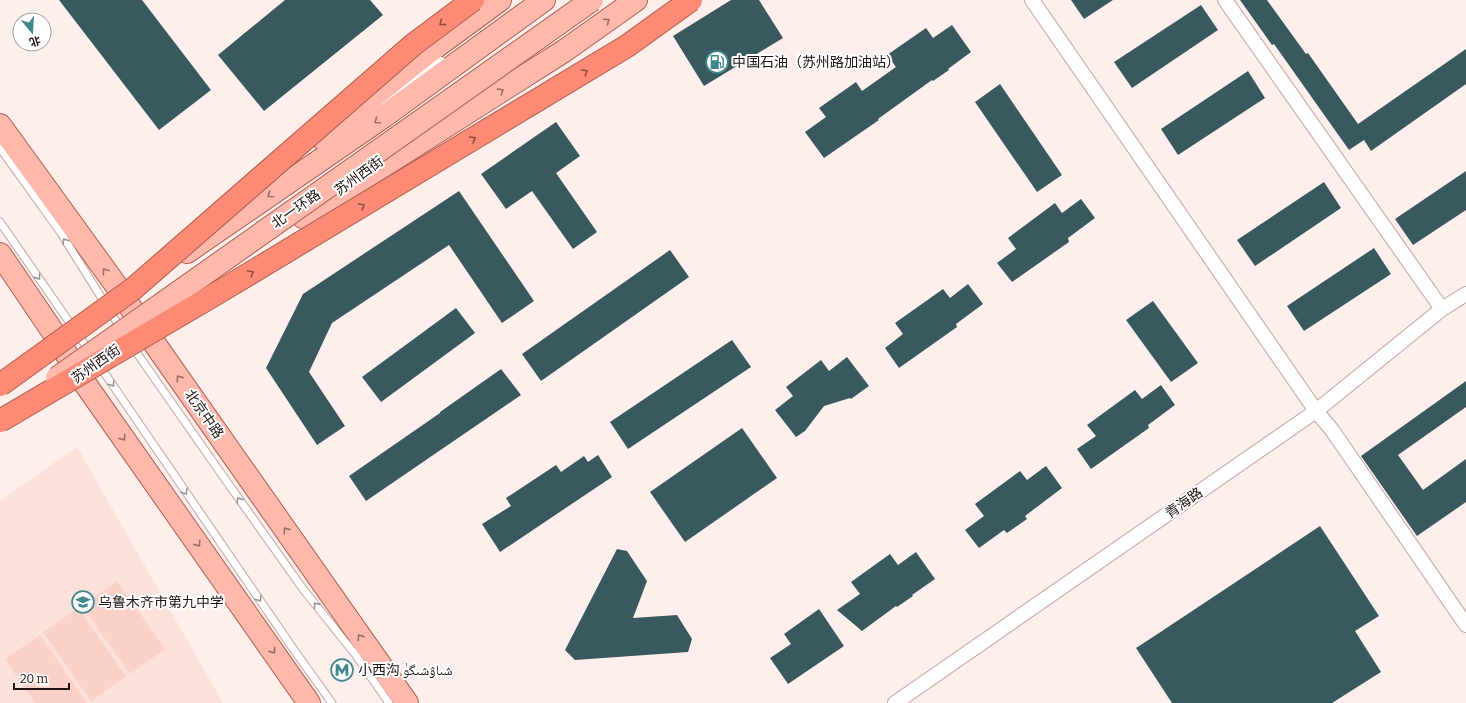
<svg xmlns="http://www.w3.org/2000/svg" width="1466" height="703" font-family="Bitter,'Noto Naskh Arabic','Noto Sans SC',serif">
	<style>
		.built { fill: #fce1db }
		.green { fill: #fbd1c8 }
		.building { fill: #385a5e }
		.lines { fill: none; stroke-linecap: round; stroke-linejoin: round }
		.lane-casing { stroke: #c6a59e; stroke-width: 9 }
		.street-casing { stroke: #c6a59e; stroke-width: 16 }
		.secondary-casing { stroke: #c6a59e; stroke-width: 22 }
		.primary-casing { stroke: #af6151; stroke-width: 24 }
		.lane { stroke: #fff; stroke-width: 7 }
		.street { stroke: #fff; stroke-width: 14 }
		.secondary { stroke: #fff; stroke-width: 20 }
		.primary { stroke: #feb9ac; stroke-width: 22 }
		.primary-bridge-casing { stroke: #af6151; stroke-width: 24; stroke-linecap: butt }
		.highway-bridge-casing { stroke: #af6151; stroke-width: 24; stroke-linecap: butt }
		.primary-bridge { stroke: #feb9ac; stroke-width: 22 }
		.highway-bridge { stroke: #fd8a74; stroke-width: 22 }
		.oneway { stroke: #9a6f66 }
		.oneway2 { stroke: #8e4f42 }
		.oneway3 { stroke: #9a9594 }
		.labels { text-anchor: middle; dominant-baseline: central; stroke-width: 4; stroke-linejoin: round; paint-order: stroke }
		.poi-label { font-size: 14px; fill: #1f1411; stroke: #fff; text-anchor: start }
		.street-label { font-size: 14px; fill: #1f1411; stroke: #fff }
	</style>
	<rect width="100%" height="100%" fill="#feefec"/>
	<path class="built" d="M77,447L223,703H0V501Z"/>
	<g class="green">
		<path d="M117,581L165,649L130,674L82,606Z"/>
		<path d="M78,608L126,676L91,701L43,632Z"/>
		<path d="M40,635L87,703H35L5,659Z"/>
	</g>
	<g class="building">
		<path d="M59,0H142L211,90L159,130Z"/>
		<path d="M285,0H370L383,15L264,111L218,55Z"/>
		<path d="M731,0H759L783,38L704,86L673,36Z"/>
		<path d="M1071,0H1113L1084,19Z"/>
		<path d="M1240,0H1267L1306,54L1308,53L1358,124L1466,49V84L1371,151L1364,140L1349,150L1274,44L1272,45Z"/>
		<path d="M1201,5L1218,30L1132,88L1114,62Z"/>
		<path d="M952,25L971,52L948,69L949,70L933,81L932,80L878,119L879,120L824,158L805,132L826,117L819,108L856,82L862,91L896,67L887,55L926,28L933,38Z"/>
		<path d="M1248,71L1265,98L1178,155L1161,129Z"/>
		<path d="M1000,84L1062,175L1037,192L975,102Z"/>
		<path d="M556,122L580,156L556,173L597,232L573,249L532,191L506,209L481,174Z"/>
		<path d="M1466,171V210L1413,245L1395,219Z"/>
		<path d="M1324,182L1341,208L1255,266L1237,240Z"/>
		<path d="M459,191L534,301L502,323L449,245L332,323L309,372L345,426L317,445L266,368L303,294Z"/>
		<path d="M1081,199L1095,218L1068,238L1069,242L1012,282L997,263L1016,249L1008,238L1055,203L1062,213Z"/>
		<path d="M1374,248L1391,274L1304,331L1287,306Z"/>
		<path d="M670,250L689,277L541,381L522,354Z"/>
		<path d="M968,284L983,304L956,324L957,327L899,368L885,348L903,334L895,323L943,289L950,298Z"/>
		<path d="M1153,301L1198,363L1171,382L1126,320Z"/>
		<path d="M456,308L475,333L381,402L362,377Z"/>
		<path d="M732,340L751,367L628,449L610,422Z"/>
		<path d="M847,357L869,386L851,399L850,398L824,406L805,431L796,437L775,410L793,396L786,387L821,360L829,371Z"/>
		<path d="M501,369L521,395L366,501L349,476L440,413V412Z"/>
		<path d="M1466,381V407L1398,455L1423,490L1466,459V502L1417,536L1361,456Z"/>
		<path d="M1161,385L1175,405L1148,425L1149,428L1091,469L1077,449L1096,436L1087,425L1135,390L1142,399Z"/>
		<path d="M742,428L777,478L685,542L650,492Z"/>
		<path d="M598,455L612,477L500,552L482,524L511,506L506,498L556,465L561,472L584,456L588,462Z"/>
		<path d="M1046,466L1062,488L1025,516L1027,519L1007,533L1004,530L979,548L965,530L984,516L975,504L1020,471L1027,480Z"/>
		<path d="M1320,526L1379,616L1355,631L1381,672L1332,703H1172L1136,648L1159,633Z"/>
		<path d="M617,549L627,551L647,581L633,618L677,615L692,639L688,652L575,660L565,650Z"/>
		<path d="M916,552L935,579L912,595L913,596L897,607L896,606L862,631L837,610L860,594L851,582L890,554L898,565Z"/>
		<path d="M819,609L844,646L788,684L770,658L791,644L784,634Z"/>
	</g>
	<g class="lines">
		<g class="lane-casing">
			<g id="lane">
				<path d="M0,148L61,233L121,329"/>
				<path d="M0,222L90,352"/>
				<path d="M132,346L220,472L303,589L355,654L389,703"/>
				<path d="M99,365L294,650L332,703"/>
			</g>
		</g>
		<g class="street-casing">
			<g id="street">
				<path d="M1032,0L1316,411L1332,430L1466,625"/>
				<path d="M1225,0L1442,309"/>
				<path d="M895,703L1316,411L1442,309L1466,294"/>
			</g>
		</g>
		<g class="secondary-casing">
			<path id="secondary" d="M376,105L438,66"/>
		</g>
		<g class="primary-casing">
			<g id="primary">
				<path d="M0,125L118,288L145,330L407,703"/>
				<path d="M322,138L425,55L500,0"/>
				<path d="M303,217L564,51L636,0"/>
				<path d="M187,252L383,117L544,0"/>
				<path d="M0,254L55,335L79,375L309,703"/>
			</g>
		</g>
		<use href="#lane" class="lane"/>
		<use href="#street" class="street"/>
		<use href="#secondary" class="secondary"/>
		<use href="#primary" class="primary"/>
		<g class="primary-bridge-casing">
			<path id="primary-bridge" d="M57,378L592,0"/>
		</g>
		<g class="highway-bridge-casing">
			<g id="highway-bridge">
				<path d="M0,385L133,289L414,44L473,0"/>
				<path d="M0,421L219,292L627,46L691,0"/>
			</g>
		</g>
		<use href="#primary-bridge" class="primary-bridge"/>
		<use href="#highway-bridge" class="highway-bridge"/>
	</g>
	<defs><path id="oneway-chevron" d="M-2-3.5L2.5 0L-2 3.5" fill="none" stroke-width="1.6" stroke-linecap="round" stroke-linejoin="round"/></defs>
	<g class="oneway">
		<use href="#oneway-chevron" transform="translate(607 21) rotate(-35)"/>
		<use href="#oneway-chevron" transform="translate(501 91) rotate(-32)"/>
		<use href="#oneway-chevron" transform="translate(377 121) rotate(145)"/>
		<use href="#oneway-chevron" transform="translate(270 195) rotate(145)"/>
		<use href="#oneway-chevron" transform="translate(105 271) rotate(-126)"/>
		<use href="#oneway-chevron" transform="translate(179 378) rotate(-125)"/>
		<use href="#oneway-chevron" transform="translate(123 438) rotate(55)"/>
		<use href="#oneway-chevron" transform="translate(286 530) rotate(-125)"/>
		<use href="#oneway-chevron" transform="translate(198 544) rotate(55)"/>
		<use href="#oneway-chevron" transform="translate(360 637) rotate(-125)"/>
		<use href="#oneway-chevron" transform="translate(273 651) rotate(55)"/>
	</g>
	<g class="oneway2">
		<use href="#oneway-chevron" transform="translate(442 23) rotate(143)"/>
		<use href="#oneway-chevron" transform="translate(585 72) rotate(-31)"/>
		<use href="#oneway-chevron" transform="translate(473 139) rotate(-31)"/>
		<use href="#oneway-chevron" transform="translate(362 206) rotate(-31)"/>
		<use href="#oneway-chevron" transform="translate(251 273) rotate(-31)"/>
	</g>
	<g class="oneway3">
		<use href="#oneway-chevron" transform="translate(65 241) rotate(-122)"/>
		<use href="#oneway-chevron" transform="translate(38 277) rotate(55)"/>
		<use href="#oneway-chevron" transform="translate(112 384) rotate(56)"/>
		<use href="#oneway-chevron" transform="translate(185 492) rotate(56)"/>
		<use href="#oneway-chevron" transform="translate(239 500) rotate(-126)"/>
		<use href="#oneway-chevron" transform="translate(259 599) rotate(56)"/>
		<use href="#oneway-chevron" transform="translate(316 605) rotate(-129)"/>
	</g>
	<defs>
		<g id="fuel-ring" transform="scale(1.15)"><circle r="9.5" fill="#fff" stroke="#40878e" stroke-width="1.5"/><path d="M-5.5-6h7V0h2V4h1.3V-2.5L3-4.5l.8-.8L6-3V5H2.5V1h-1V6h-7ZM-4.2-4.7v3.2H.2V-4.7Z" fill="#40878e"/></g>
		<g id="school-ring" transform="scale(1.15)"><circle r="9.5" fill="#fff" stroke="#40878e" stroke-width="1.5"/><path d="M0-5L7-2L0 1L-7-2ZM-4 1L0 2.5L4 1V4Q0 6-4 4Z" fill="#40878e"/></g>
		<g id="metro-ring" transform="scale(1.15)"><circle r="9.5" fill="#fff" stroke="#40878e" stroke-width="1.5"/><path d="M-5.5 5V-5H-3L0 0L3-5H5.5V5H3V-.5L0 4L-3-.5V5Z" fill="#40878e"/></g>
	</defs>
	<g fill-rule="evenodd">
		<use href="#fuel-ring" x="717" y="62"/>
		<use href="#school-ring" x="83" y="602"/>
		<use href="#metro-ring" x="342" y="670"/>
	</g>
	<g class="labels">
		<g class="poi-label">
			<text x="732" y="62">中国石油（苏州路加油站）</text>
			<text x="98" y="602">乌鲁木齐市第九中学</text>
			<text x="358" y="670">小西沟 شىاۋشىگۈ</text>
		</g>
		<g class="street-label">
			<text transform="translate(359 176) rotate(-36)">苏州西街</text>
			<text transform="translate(296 209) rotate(-35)">北一环路</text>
			<text transform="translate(96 364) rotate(-35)">苏州西街</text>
			<text transform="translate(204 414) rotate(55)">北京中路</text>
			<text transform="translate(1184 503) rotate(-35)">青海路</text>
		</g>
	</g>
	<g transform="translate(32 32) rotate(162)"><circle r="19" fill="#ffffff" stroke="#a5a1a0"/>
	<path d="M0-3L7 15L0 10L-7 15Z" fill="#40878e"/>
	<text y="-6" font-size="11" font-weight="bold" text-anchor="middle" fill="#1f1411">北</text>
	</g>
	<path d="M14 683v6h55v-6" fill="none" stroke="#1f1411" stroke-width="2"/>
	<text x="20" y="683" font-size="12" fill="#1f1411" stroke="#ffffff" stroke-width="3" paint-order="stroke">20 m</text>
</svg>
